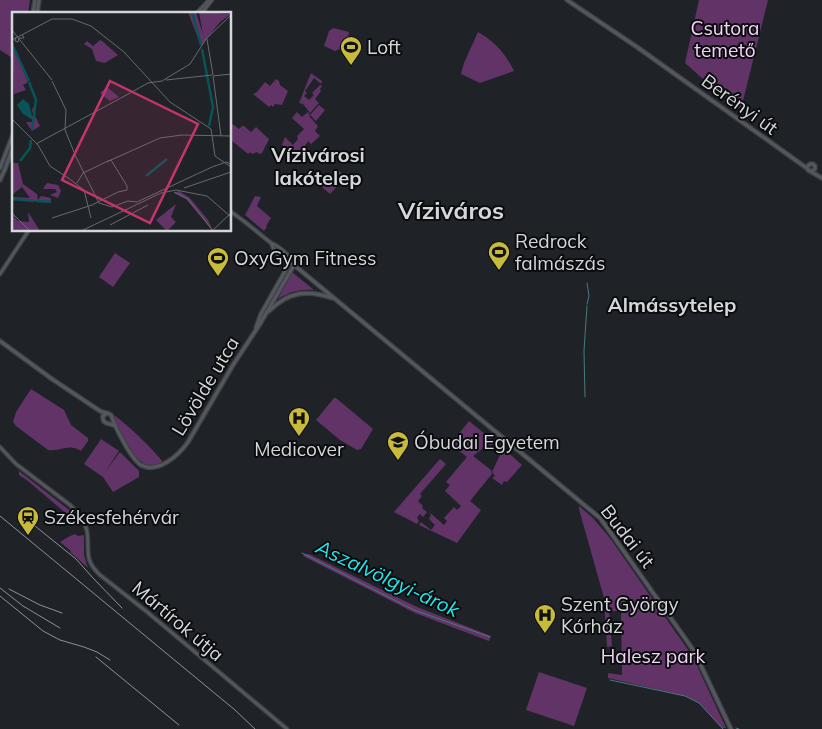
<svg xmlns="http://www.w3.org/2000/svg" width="822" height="729" font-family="Mulish,sans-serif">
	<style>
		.green { fill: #613367 }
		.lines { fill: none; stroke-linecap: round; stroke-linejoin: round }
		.stream { stroke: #467b7e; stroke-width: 1 }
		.tertiary-casing { stroke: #3e4145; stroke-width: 5 }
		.secondary-casing { stroke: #3e4145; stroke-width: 5.5 }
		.tertiary { stroke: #54585e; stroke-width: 2.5 }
		.secondary { stroke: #54585e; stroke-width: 3 }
		.rail { stroke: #8d9094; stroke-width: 1 }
		.labels { text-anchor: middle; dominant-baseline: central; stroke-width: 4; stroke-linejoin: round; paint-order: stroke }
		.park-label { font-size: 19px; fill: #f2d3f5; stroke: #0b0c0e }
		.poi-label { font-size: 19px; fill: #d4d6da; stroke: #0b0c0e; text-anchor: start }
		.street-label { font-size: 19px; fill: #d4d6da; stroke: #0b0c0e }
		.neighbourhood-label { font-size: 20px; font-weight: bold; fill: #d4d6da; stroke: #0b0c0e }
		.water-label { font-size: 20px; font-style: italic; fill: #22e8ec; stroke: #0b0c0e }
		.district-label { font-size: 24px; font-weight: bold; fill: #d4d6da; stroke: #0b0c0e }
		.inset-river { fill: none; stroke: #095456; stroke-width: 2.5 }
		.inset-road { fill: none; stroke: #676b6f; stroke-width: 1 }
		.view { fill: #c5346e; fill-opacity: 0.15; stroke: #c5346e; stroke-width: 2.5 }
		.inset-edge { fill: none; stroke: #d4d6da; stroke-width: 2.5 }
	</style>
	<rect width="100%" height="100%" fill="#1f2328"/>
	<g class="green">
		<path d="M0,0H30L28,14H14V59L0,50Z"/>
		<path d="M699,0H768L741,109L734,105L735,104L713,88L685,63Z"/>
		<path d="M333,28L349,32L348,38L350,41L348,45L335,51L324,46L329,31Z"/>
		<path d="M478,32C494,41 506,54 514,71L480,83L461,74L464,63Z"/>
		<path d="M311,73L322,81L321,84L314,78L305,91L307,93L304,96L309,100L314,95L312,93L320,85L322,86L320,89L321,91L315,99L319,103L310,113L303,104L299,103Z"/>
		<path d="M276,79L279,81L280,85L288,91L282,105L275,104L273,107L271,105L269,107L253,94L257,92L265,82L270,86Z"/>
		<path d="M319,105L325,110L316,121L310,115L309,116L318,126L315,131L320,136L311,144L308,141L300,154L282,145L285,137L293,145L298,139L297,136L304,129L292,118L297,112L302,117L308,112L310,115Z"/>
		<path d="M230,122L239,129L242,126H244L251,132L256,127L269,139L262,153L259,154L257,152L252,154L250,152L248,154L231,140L230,141Z"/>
		<path d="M337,169L346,177L330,194L322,187Z"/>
		<path d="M255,196L261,197L257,206L271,218L266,226L267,227L264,231L245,215Z"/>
		<path d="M115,253L130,263L113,287L99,277Z"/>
		<path d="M292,272L314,290C300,289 289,292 278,299Z"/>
		<path d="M31,389L64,410L71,425L88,438V441L81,451C68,443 61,452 48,450L16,426L13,422L16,412Z"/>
		<path d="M334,398H336L373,429L361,449L357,450L340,440L316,420Z"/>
		<path d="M114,415C132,429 148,444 163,462L156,465H147L137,459L114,423Z"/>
		<path d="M469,421L496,443L490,446L488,444H484L482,449L473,456L491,470L492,474L470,501L481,510L457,543L419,525L421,522L431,530L435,525L429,519L431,515L429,512L444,525L447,521L444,518L454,507L457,510L461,506L445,491L450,485L446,482L467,457L451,444Z"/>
		<path d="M101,439L119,451L105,472L120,452L139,471V477L113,492L103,477L84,464Z"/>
		<path d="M503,448L522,465L507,482L504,481L502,485L492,478L495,476L492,472L500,455L499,450Z"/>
		<path d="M440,459L446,464L420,494L422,496L418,501L423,506L422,508L427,512L423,517L420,514L417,518L419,521L417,524L394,512Z"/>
		<path d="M19,471L68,509L74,516H69L28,481L19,475Z"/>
		<path d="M579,506L592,517L610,538L693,657L726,728H722L699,703L685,696L608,678V673L622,675L621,611H609L612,646L607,647L604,598L579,509Z"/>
		<path d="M75,534L78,536L84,535V555L88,568L70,552L71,551L60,542L68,537Z"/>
		<path d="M304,554H309L417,607L491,636L489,641L415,613L303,556Z"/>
		<path d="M539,672L587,688L574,726L526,710Z"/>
	</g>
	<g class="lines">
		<g class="stream">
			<path d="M587,283L589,296L587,304"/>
			<path d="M585,397L584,351L587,306"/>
			<path d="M302,553L414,610L490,637"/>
			<path d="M610,680L685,696L699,703L723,729"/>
			<path d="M736,728L739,729"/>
		</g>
		<g class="tertiary-casing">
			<g id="tertiary">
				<path d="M196,14L209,0"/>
				<path d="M201,14L212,0"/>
				<path d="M230,211L245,222L271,243C279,246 291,256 294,265C285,263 274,252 271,243"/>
				<path d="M0,274L29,230"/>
				<path d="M0,447L16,464L70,505C77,512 85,521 87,531C90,551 83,559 100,575L146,611L287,729"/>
			</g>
		</g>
		<g class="secondary-casing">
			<g id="secondary">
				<path d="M567,0L637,47L808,169"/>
				<path d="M33,14L35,0"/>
				<path d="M37,14L39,0"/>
				<path d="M0,168L14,132"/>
				<path d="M812,171L815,169V166L813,164H810L807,167L808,170L822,178"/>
				<path d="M0,180L5,169L14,145"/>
				<path d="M269,311C288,292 307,289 332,298"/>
				<path d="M256,328L261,314L292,259"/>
				<path d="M0,341L52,379L100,411L106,413"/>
				<path d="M103,416L107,413L111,415C115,427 131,459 141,465C158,474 179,455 188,442L233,365L260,324L294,265L600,518L613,536L694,651L731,729"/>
				<path d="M103,416C102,424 108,423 113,425"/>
			</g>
		</g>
		<use href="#tertiary" class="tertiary"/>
		<use href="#secondary" class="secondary"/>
		<g class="rail">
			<path d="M0,516L235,710L255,729"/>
			<path d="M35,526L76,559L93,578L122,608"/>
			<path d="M0,588L23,606L60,628"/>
			<path d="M9,589L40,605L62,613"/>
			<path d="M0,596L43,631L60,640L84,647L97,652L110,660"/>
			<path d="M96,657L179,725"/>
		</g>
	</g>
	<defs>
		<g id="stadium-pin" transform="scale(1.125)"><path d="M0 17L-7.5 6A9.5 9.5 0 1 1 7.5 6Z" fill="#c8bb3b" stroke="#0b0c0e"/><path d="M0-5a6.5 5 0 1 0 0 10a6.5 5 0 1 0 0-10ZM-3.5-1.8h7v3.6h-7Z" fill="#111"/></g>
		<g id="hospital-pin" transform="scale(1.125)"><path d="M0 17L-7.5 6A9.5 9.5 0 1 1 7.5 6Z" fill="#c8bb3b" stroke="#0b0c0e"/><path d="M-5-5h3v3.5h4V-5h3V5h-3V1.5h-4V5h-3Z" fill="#111"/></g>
		<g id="university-pin" transform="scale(1.125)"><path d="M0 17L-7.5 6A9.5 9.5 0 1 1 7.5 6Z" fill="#c8bb3b" stroke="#0b0c0e"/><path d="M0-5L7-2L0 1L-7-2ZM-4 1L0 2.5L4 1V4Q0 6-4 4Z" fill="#111"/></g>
		<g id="station-pin" transform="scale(1.125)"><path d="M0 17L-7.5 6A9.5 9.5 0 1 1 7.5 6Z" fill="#c8bb3b" stroke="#0b0c0e"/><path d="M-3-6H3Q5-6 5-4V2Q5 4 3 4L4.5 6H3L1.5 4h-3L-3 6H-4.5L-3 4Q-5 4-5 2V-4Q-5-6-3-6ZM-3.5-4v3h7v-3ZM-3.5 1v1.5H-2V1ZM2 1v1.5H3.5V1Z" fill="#111"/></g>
	</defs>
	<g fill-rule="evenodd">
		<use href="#stadium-pin" x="351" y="47"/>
		<use href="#stadium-pin" x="499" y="252"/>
		<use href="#stadium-pin" x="218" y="258"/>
		<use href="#hospital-pin" x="299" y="418"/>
		<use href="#university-pin" x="398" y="442"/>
		<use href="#station-pin" x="28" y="517"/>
		<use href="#hospital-pin" x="545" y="615"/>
	</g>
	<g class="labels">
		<g class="park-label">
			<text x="725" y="28">Csutora<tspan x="725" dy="22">temető</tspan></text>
			<text x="653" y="656">Halesz park</text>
		</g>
		<g class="poi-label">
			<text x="367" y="47">Loft</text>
			<text x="515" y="241">Redrock<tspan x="515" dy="22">falmászás</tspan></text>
			<text x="234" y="258">OxyGym Fitness</text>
			<text x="414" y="442">Óbudai Egyetem</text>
			<text x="299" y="449" text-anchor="middle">Medicover</text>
			<text x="44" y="517">Székesfehérvár</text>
			<text x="561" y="604">Szent György<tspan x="561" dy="22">Kórház</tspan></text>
		</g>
		<g class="street-label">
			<text transform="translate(740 104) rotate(36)">Berényi út</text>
			<text transform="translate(205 386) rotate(-59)">Lövölde utca</text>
			<text transform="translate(628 536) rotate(52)">Budai út</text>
			<text transform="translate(178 621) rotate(40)">Mártírok útja</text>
		</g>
		<g class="neighbourhood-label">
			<text x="318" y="154">Vízivárosi<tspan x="318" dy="23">lakótelep</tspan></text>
			<text x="672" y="304">Almássytelep</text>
		</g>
		<g class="water-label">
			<text transform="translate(388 578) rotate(25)">Aszalvölgyi-árok</text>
		</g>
		<g class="district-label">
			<text x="451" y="210">Víziváros</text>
		</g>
	</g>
	<g transform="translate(12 12)">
		<rect width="219" height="219" fill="#1f2328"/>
		<path d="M176,0H184L191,23L187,0L219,2L208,10L189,34ZM88,28L90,29L106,43L93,51L84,49L80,37L72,32L75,29L81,34ZM0,32L16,70L11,73L14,78L2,82ZM95,75L107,85L98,89L88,81ZM24,90L22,102L28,114L20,119L14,110H21L18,103L22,105L20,98ZM0,151H6L11,172L25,182L26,188L29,184L39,186V190L0,188V185L18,186L10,175L0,183ZM35,171L46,173L49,179L46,186L38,183L45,180L43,177H31ZM167,179L178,186L196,208L201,219L174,187L162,181ZM164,192L159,205L164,210L155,219L144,208ZM16,200L28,219H0V202L6,209L17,210Z" fill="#613367"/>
		<path d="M11,87L17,92L21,108L11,102L5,93Z" fill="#095456"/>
		<path class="inset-river" d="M180,0L189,33M0,32L17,69M190,37L201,95L197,114M17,70L24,88L20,118M8,149L18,136L19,128M134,164L155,147M0,187L22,189M24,189L39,190"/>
		<path class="inset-road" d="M0,18L40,68M4,25L3,29L6,30L7,26H12L10,22M195,27L201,63M0,28L40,7H60L79,14L112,40L158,90L199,117L203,144L219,155M201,64L209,124M201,64L219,62M154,68L200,63M40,69L54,98L53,118M118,81L136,71L150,69L178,52L194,27L219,3M0,107L26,133L38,154L56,166M53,118L62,140M24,132L118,81M62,141L87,191L100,195L116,189L125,190L200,155L214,150L219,152M55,165L72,178L79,206M65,171L71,161L96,149L99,148L95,150M172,176L219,160M106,180L115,178V174L99,148L148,126L170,123L219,124M162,180L176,187L201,219M0,201L18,219M40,206L80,193L106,180M98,213L136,193M69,219L149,181L164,178L195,184L219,205M200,219L219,201"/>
		<path class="view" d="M98,69L186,112L138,211L50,168Z"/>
		<rect width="219" height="219" class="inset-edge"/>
	</g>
</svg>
